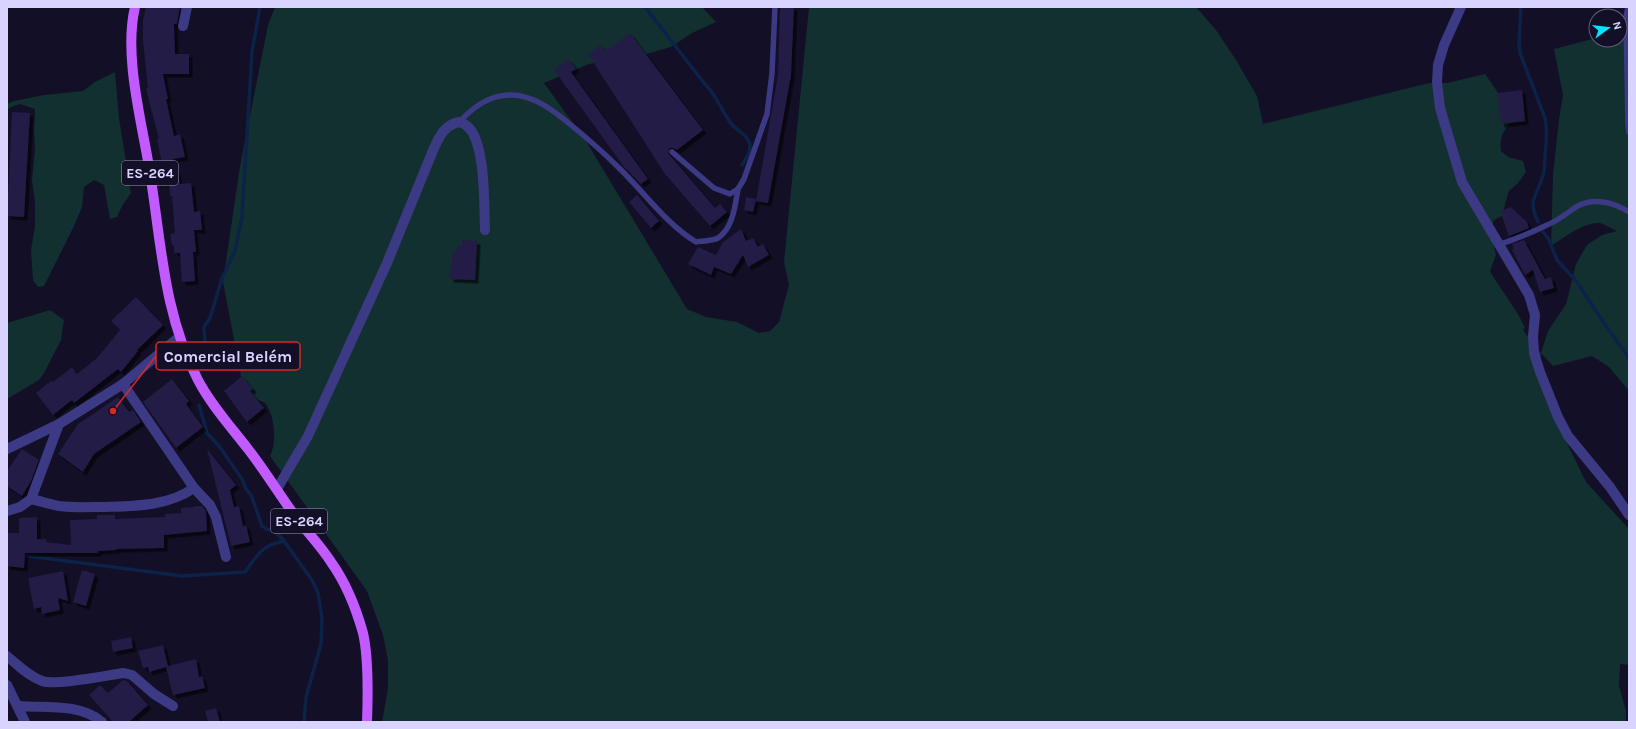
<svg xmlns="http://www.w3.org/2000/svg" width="1636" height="729" font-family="Karla,sans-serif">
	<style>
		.green { fill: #12302f }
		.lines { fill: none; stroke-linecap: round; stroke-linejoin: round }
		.stream { stroke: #0c2248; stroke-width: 3.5 }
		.building { fill: #241b47; filter: url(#shadow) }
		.service { stroke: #3d3a85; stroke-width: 5.5 }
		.minor { stroke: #3d3a85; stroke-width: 10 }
		.tertiary { stroke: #3d3a85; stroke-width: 10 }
		.primary { stroke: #c25bff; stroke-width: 10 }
		.labels { text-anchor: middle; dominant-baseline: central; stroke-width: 3.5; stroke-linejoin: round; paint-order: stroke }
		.shield { fill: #130f26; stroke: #9e99be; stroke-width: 1 }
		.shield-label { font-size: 14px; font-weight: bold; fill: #d9d4ff }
		.leader { fill: none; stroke: #d62828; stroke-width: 1.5 }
		.callout-dot { fill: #d62828; stroke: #130f26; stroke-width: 1.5 }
		.callout { fill: #130f26; stroke: #d62828; stroke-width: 1.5 }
		.callout-label { font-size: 16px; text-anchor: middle; font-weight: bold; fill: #d9d4ff }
	</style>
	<defs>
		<filter id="shadow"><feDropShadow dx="3.5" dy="3.5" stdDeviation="0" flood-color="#0009"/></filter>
	</defs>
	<rect width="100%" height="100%" fill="#130f26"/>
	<g class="green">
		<path d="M275,7H702L716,22L692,33L671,47L643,55L589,64L544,83L586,141L687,309L706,317L737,322L759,333L770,331L779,322L789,285L784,262L809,7H1196L1216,30L1236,60L1257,96L1263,124L1429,83H1447L1485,74L1516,118C1505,128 1499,135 1501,151L1508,157L1523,161L1526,172L1518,183L1509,191L1505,204L1502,216L1494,220L1490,231L1496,255L1490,271C1501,291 1516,307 1525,328L1523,330L1541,353L1548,331L1566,304L1576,264L1587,245L1602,235L1617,231C1612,229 1605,224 1599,223C1584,222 1563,238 1551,246L1553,175L1559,119L1563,95L1554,49L1596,38V40H1620V31L1629,28V391L1609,367L1592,356L1553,366L1541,353L1540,366L1567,443L1586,482L1629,529V665L1620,664L1619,686L1626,711V722H382L388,688V661L383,635L367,591L270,456C277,443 275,415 265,403C262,401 257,400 254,397C250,394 246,390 243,387L223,282L240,166L268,25Z"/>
		<path d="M115,72L119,118L131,193L122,206L117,217L110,219L104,185L94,180L84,187L82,207L73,228L44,286L38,287L33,280L31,250L35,227V202L32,180L35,148L34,131L35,109L20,104L9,108L7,111V104L14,101L44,95L83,91L95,82Z"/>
		<path d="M50,310L64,320L61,340L44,373L39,380L7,399V323Z"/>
	</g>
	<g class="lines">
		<g class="stream">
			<path d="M645,7L704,83C716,94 720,108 730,122C735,130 748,134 750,145C751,152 746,159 742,165"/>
			<path d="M1521,7L1519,43L1520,53L1545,118C1548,132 1546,143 1545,156C1545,162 1545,169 1543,175C1537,197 1527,198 1538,222"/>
			<path d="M1543,232L1548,238L1557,260L1577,282L1608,329L1629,358"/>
			<path d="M206,370L202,354L205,343L204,327L210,318L222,278L235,251L242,217L252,52L260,7"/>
			<path d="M199,405L207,433L219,446L242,479L246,489L251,495L262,526L267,529L277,533L284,541L312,580L318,593L322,619L321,644L306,697L304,722"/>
			<path d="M20,555L182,576L245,572C259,554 260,546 284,541"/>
		</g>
	</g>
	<g class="building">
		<path d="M146,7H180L177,24H174L175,54H189V74H163L168,99H166L174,136L180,134L185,157L173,159L180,184L191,183L194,212L200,211L202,230H194L196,252H193L195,281L182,282L180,253H174V245H172L170,234L175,233L172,196H170L169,183L164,184L159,164H162L157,139H159L146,89L148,88L143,41V20Z"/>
		<path d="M780,7H794L791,75L768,203L756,201L778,75Z"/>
		<path d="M630,33L703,130L677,150L673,148H670L668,153L715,208L720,204L727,212L710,226L665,174L588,54L601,45L606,51Z"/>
		<path d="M569,59L576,69L571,72L648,179L641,184L624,167L554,70Z"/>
		<path d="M1522,90L1525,121L1501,124L1497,93Z"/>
		<path d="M12,112L30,113L24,217L7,216Z"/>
		<path d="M637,195L659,221L651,228L629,202Z"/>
		<path d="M746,197L756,199L753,212L744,210Z"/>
		<path d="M1511,207L1527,222L1529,228L1509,236L1500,211Z"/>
		<path d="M741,229L746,241L753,238L758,247L763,244L769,255L748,267L743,255L731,274L714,267L711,275L688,264L698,247L716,255L723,242Z"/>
		<path d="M462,240L477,241L475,280L450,279L453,250H457V246H462Z"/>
		<path d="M1524,240L1545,279L1551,277L1554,288L1540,292L1533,270L1525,275L1512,250L1514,249L1512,244Z"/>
		<path d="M136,297L163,325L137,350L138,351L121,372L118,369L74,403L72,400L53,415L36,393L51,381L53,382L72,367L77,374L97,358L120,330L111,321Z"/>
		<path d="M242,376L253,389L250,391L264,408L247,422L224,391Z"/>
		<path d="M172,379L189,401L186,404L203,427L176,448L143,402Z"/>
		<path d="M118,397L129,412L133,410L141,422L94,454L83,472L58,454L78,424Z"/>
		<path d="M22,449L39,460L31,481L22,496L7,486V471Z"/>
		<path d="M207,449L236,485L230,490L234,507L239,506L243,526L246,525L250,542L231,546Z"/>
		<path d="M195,506H202L206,511L207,531L164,535V548L116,549V550L98,551V553H25L24,568L7,566V533H19V518L37,517V539H46V542L71,545L70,520L97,519V515H115V519L165,517V514L181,513V508L195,507Z"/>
		<path d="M82,570L95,574L86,606L73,602Z"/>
		<path d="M63,571L68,601L58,598L60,610L42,614L41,607L34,609L28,578Z"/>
		<path d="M131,637L133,648L113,652L111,641Z"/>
		<path d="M163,645L168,666L196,659L199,677L202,676L205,688L173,695L166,667L149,672L148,667L143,668L138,651Z"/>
		<path d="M123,680L127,681L148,705L129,722H113L89,695L100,685L108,693Z"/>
		<path d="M216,708L220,722H208L205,711Z"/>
	</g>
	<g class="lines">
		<g class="service">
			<path d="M1628,7L1626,17L1628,125L1629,132"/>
			<path d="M459,122C474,107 487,96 509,95C533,94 554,111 571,125C588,139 604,153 619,168C644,192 666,224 696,242C703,241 712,241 718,238C733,228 735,206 738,189"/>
			<path d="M672,152L714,188L730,194L738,189L744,179L767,114L772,73L775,7"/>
			<path d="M1498,245C1515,239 1531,233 1547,225C1558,221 1567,213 1576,207C1593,197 1613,202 1629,212"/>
		</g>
		<g class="minor">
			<path d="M1461,7L1444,45L1438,65L1437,82L1440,108L1462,182L1529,295L1535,315L1533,336L1534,353L1540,372L1558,417L1568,436L1610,487L1629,515"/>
			<path d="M183,26L187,7"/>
			<path d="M123,384L194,488L210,505L216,517L226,557"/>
			<path d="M277,489L308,436L387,263L434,148C440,135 445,125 459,122C462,123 465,124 467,126C486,141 484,207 485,230"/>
			<path d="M31,499C40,501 49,504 59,506C74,508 90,507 105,507C136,506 168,506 194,488"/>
			<path d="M7,511L20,507L31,499L59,424"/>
			<path d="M7,656C18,665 28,676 42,681C56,686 107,675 124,673L132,675L154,694L173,706"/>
			<path d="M7,685L25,722"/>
			<path d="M19,706C45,708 80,703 102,722"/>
		</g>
		<path class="tertiary" d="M7,449L59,424L123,384L179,337"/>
		<path class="primary" d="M135,7C124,53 140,115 148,161C161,235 162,312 198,380C211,405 231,427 248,449C265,471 279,494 295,516C307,532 321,546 331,562C346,583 356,608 363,633C369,659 368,695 367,722"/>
	</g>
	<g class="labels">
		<g class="shield">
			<rect x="122" y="161" width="56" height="24" rx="3"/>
			<rect x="271" y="509" width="56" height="24" rx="3"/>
		</g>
		<g class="shield-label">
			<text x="150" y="173">ES-264</text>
			<text x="299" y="521">ES-264</text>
		</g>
	</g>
	<path class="leader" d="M113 411L156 356"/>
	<circle class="callout-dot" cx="113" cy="411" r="4"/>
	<rect class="callout" x="156" y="342" width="144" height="28" rx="4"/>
	<g class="callout-label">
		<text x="228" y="362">Comercial Belém</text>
	</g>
	<rect width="1636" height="729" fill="none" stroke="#d9d4ff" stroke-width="16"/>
	<g transform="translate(1608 28) rotate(75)"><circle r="19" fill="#130f26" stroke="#625e7d"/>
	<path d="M0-3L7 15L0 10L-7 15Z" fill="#00e5ff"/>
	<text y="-6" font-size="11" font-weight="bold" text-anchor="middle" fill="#d9d4ff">N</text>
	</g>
</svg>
